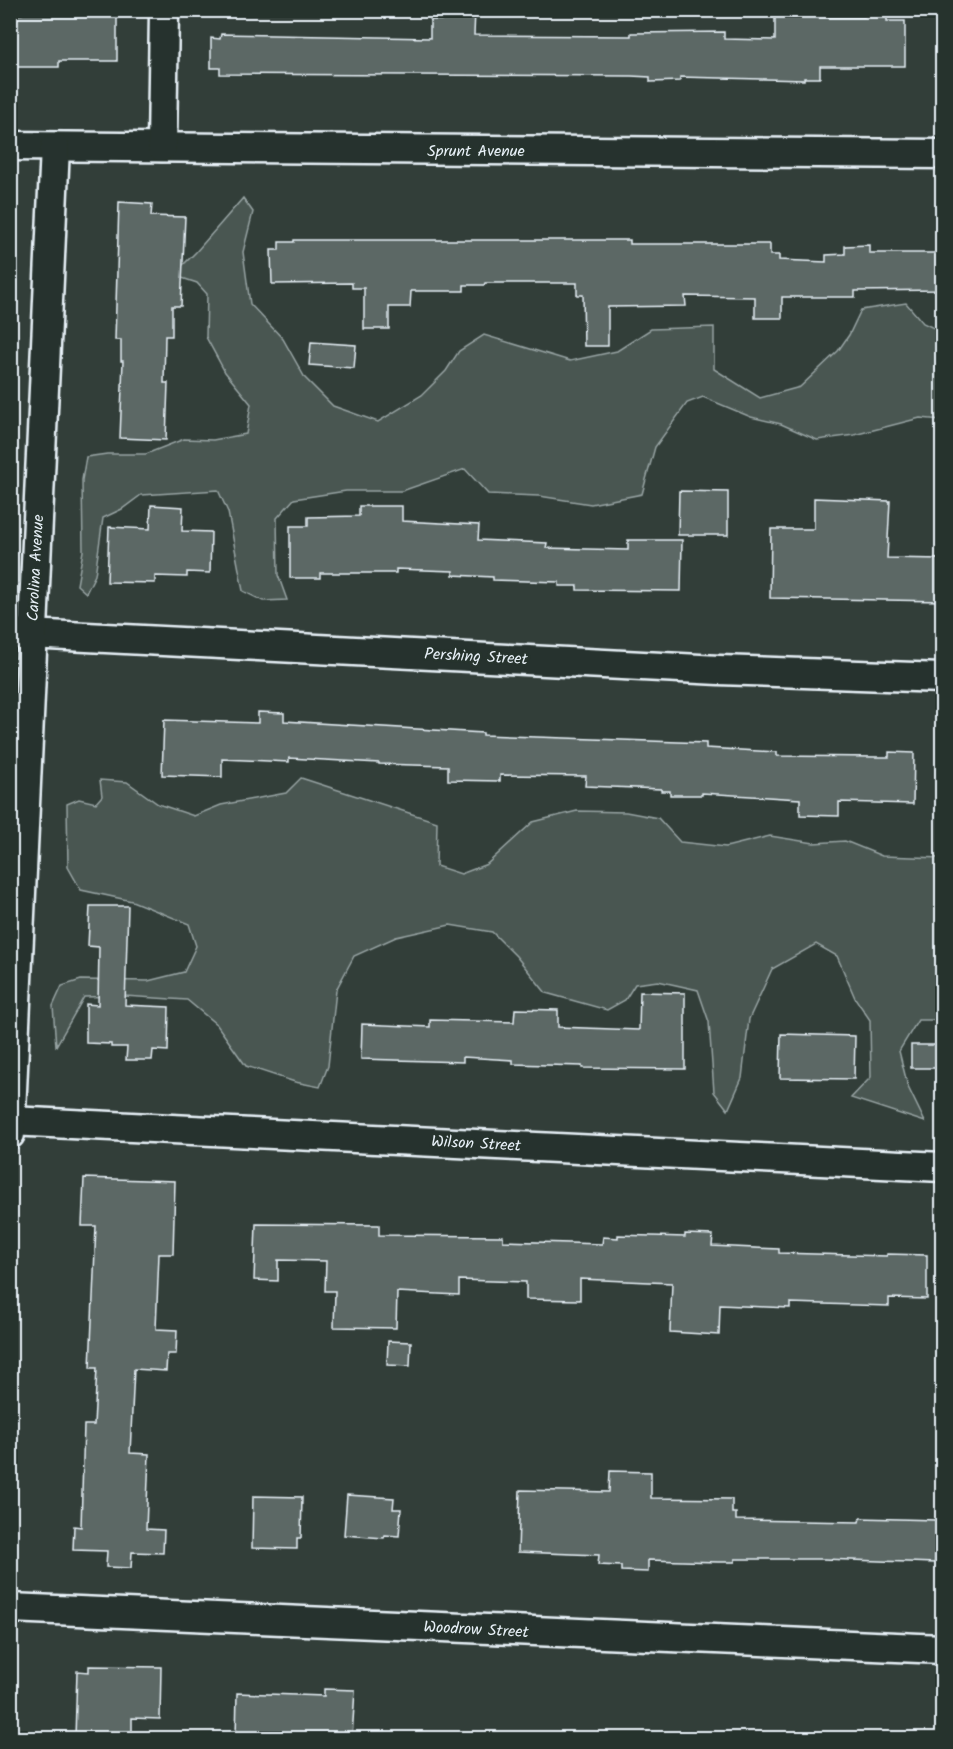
<svg xmlns="http://www.w3.org/2000/svg" width="953" height="1749" font-family="Kalam,sans-serif">
	<style>
		.green { fill: #495651; stroke: #98a4a4; stroke-width: 1.5 }
		.building { fill: #5c6865; stroke: #e8f1f8; stroke-width: 1.5 }
		.lines { fill: none; stroke-linecap: round; stroke-linejoin: round }
		.minor-casing { stroke: #e8f1f8; stroke-width: 33 }
		.minor { stroke: #26332d; stroke-width: 28 }
		.labels { text-anchor: middle; dominant-baseline: central; stroke-width: 5; stroke-linejoin: round; paint-order: stroke }
		.street-label { font-size: 16px; fill: #e8f1f8; stroke: #26332d }
	</style>
	<rect width="100%" height="100%" fill="#323e39"/>
	<filter id="ink" filterUnits="userSpaceOnUse"><feTurbulence type="fractalNoise" baseFrequency=".0167" numOctaves="2"/><feDisplacementMap in="SourceGraphic" scale="12" xChannelSelector="R" yChannelSelector="G"/><feConvolveMatrix kernelMatrix="1 2 1 2 8 2 1 2 1" color-interpolation-filters="sRGB"/></filter>
	<g filter="url(#ink)">
		<g class="green">
			<path d="M243,198L253,212L243,252L250,304L283,339L305,378L333,406L378,422L422,395L446,371L459,351L484,335L570,361L617,351L651,329L714,327V369L760,398L800,387L838,351L849,335L861,310L906,303L923,323L942,332V420L920,418L854,435L817,440L781,424L751,417L703,397L687,403L655,447L642,494L591,504L539,496L488,494L465,469L402,491H346L294,499L277,518L278,575L287,600L263,601L243,591L228,512L218,490L141,495L122,509L103,518L95,575L86,593L77,585L83,551L82,480L86,457L107,454H146L184,439L213,440L246,434L251,404L225,372L206,337L207,294L197,283L173,275L196,252Z"/>
			<path d="M301,778L437,822L436,866L461,874L487,864L533,822L577,811L626,812L658,818L680,842L726,847L770,836L814,843L845,841L882,856L942,858V1020H918L899,1051L908,1087L925,1122L851,1098L871,1077L870,1020L855,998L837,956L816,944L772,969L749,1019L742,1078L728,1110L714,1092L709,1022L698,990L658,981L635,984L625,1000L607,1010L546,993L516,956L492,932L450,925L396,937L354,956L336,990L328,1066L320,1087L295,1082L246,1066L217,1025L187,1000L124,996L84,997L56,1046L53,1006L62,986L81,980L148,981L184,972L196,946L189,924L132,901L81,890L68,867L67,804L79,799L96,803L102,796L100,780L127,782L158,804L194,816L221,805L286,793Z"/>
		</g>
		<g class="building">
			<path d="M22,10H117V61H59V67H14V14H22Z"/>
			<path d="M441,10H475L474,35L631,36V33L724,32V39L775,40V17H864V10H887V21H905V66H820V78H804V80L680,77V81L650,82V77L631,76L220,74V68H211V38L220,39L221,34L430,38V20H441Z"/>
			<path d="M119,202L152,204L151,216L185,217L181,306H172V336H165L164,383H168L166,440L120,438L123,361H121V340H115Z"/>
			<path d="M294,240H630V244H770V255H779V260L826,262V255L845,254V246L869,245V253H942V290L855,291V297H782V318H755V297L685,296L686,306L608,307V346H584L583,295H577V283H485L484,285H464V291H411L410,307H389V329H364V288H352V283L272,284L271,250H279V242H294Z"/>
			<path d="M311,342L356,345L354,368L309,365Z"/>
			<path d="M679,491L728,492V535H678Z"/>
			<path d="M814,498L890,501L887,558L942,559V601L770,598L771,529H814Z"/>
			<path d="M151,505L183,507L182,531L211,532L210,573L187,572V577L155,576V583L107,582L109,527L150,529Z"/>
			<path d="M359,506H402V521L479,525L478,540L547,543L546,548L628,550V540H682L681,591L577,590V586H559V582L493,580V577L453,575V571L396,569V573H320V578H290V526H308V517L359,516Z"/>
			<path d="M258,712L284,713V721L483,733V735L706,743V748L777,752V756L878,757H889V752L914,753L913,804L839,802V816L800,815V799L702,793V795H670V791H661V789L585,786L586,776L500,775V781L448,780V766L379,764V763L289,758V762L222,759V777L162,775L164,720L258,723Z"/>
			<path d="M90,906H128L125,1005L169,1007L168,1051L153,1050L152,1060H126L127,1047H111V1044L86,1043V1004L98,1005L99,947L88,946Z"/>
			<path d="M640,992L685,993V1069L582,1068V1066L513,1064V1060L463,1057V1062L361,1059L362,1024L430,1027V1020L514,1022L515,1009L558,1010V1027L639,1030Z"/>
			<path d="M781,1034L855,1036L854,1079L780,1078Z"/>
			<rect x="911" y="1045" width="31" height="23"/>
			<path d="M84,1178L175,1181L173,1254H159L156,1329L177,1330L176,1354H167L166,1371L134,1369L130,1453L149,1454L146,1529L164,1530L163,1553L132,1552L131,1568L106,1567L107,1551L73,1550L74,1526L81,1527L84,1425H94L97,1368H90L96,1226H82Z"/>
			<path d="M256,1224L379,1225V1235L503,1236V1241L602,1244L603,1237L618,1238V1235L685,1237V1234L713,1235L712,1246L779,1249V1253L887,1256V1254L927,1255V1299L889,1298V1306L790,1303V1308L720,1305L719,1335L670,1332L672,1283L580,1279V1300L526,1299V1282L459,1280V1295L397,1292L396,1328L334,1327L335,1291H325L326,1261L278,1260V1281L254,1280Z"/>
			<path d="M388,1341L411,1342L410,1366L387,1365Z"/>
			<path d="M610,1471L651,1472V1498L732,1499V1513H736V1520L859,1522L860,1518L936,1520L935,1563L823,1559H735V1562H718L648,1560V1572L621,1571V1566L598,1565L599,1555L518,1552L520,1490L609,1492Z"/>
			<path d="M347,1495L394,1498L393,1509H401L399,1536L385,1535L384,1538L344,1535Z"/>
			<path d="M253,1496L302,1497L301,1538H297V1549L252,1548Z"/>
			<path d="M89,1666L161,1667L160,1719L132,1718V1738H75L77,1671L89,1672Z"/>
			<path d="M324,1689L355,1690L352,1737L284,1734V1738H236L237,1693L324,1696Z"/>
		</g>
		<g class="lines">
			<g class="minor-casing">
				<g id="minor">
					<path d="M10,146L942,154"/>
					<path d="M162,147L164,10"/>
					<path d="M10,633L719,670L942,678"/>
					<path d="M10,1121L942,1167"/>
					<path d="M10,1134L55,147"/>
					<path d="M10,1608L942,1649"/>
				</g>
			</g>
			<use href="#minor" class="minor"/>
		</g>
	</g>
	<g class="labels">
		<g class="street-label">
			<text x="476" y="151">Sprunt Avenue</text>
			<text transform="translate(36 568) rotate(-87)">Carolina Avenue</text>
			<text transform="translate(476 657) rotate(3)">Pershing Street</text>
			<text transform="translate(476 1144) rotate(3)">Wilson Street</text>
			<text transform="translate(476 1630) rotate(3)">Woodrow Street</text>
		</g>
	</g>
	<rect width="953" height="1749" fill="none" stroke="#26332d" stroke-width="36"/>
	<rect x="18" y="18" width="917" height="1713" fill="none" stroke="#e8f1f8" stroke-width="2" filter="url(#ink)"/>
</svg>
